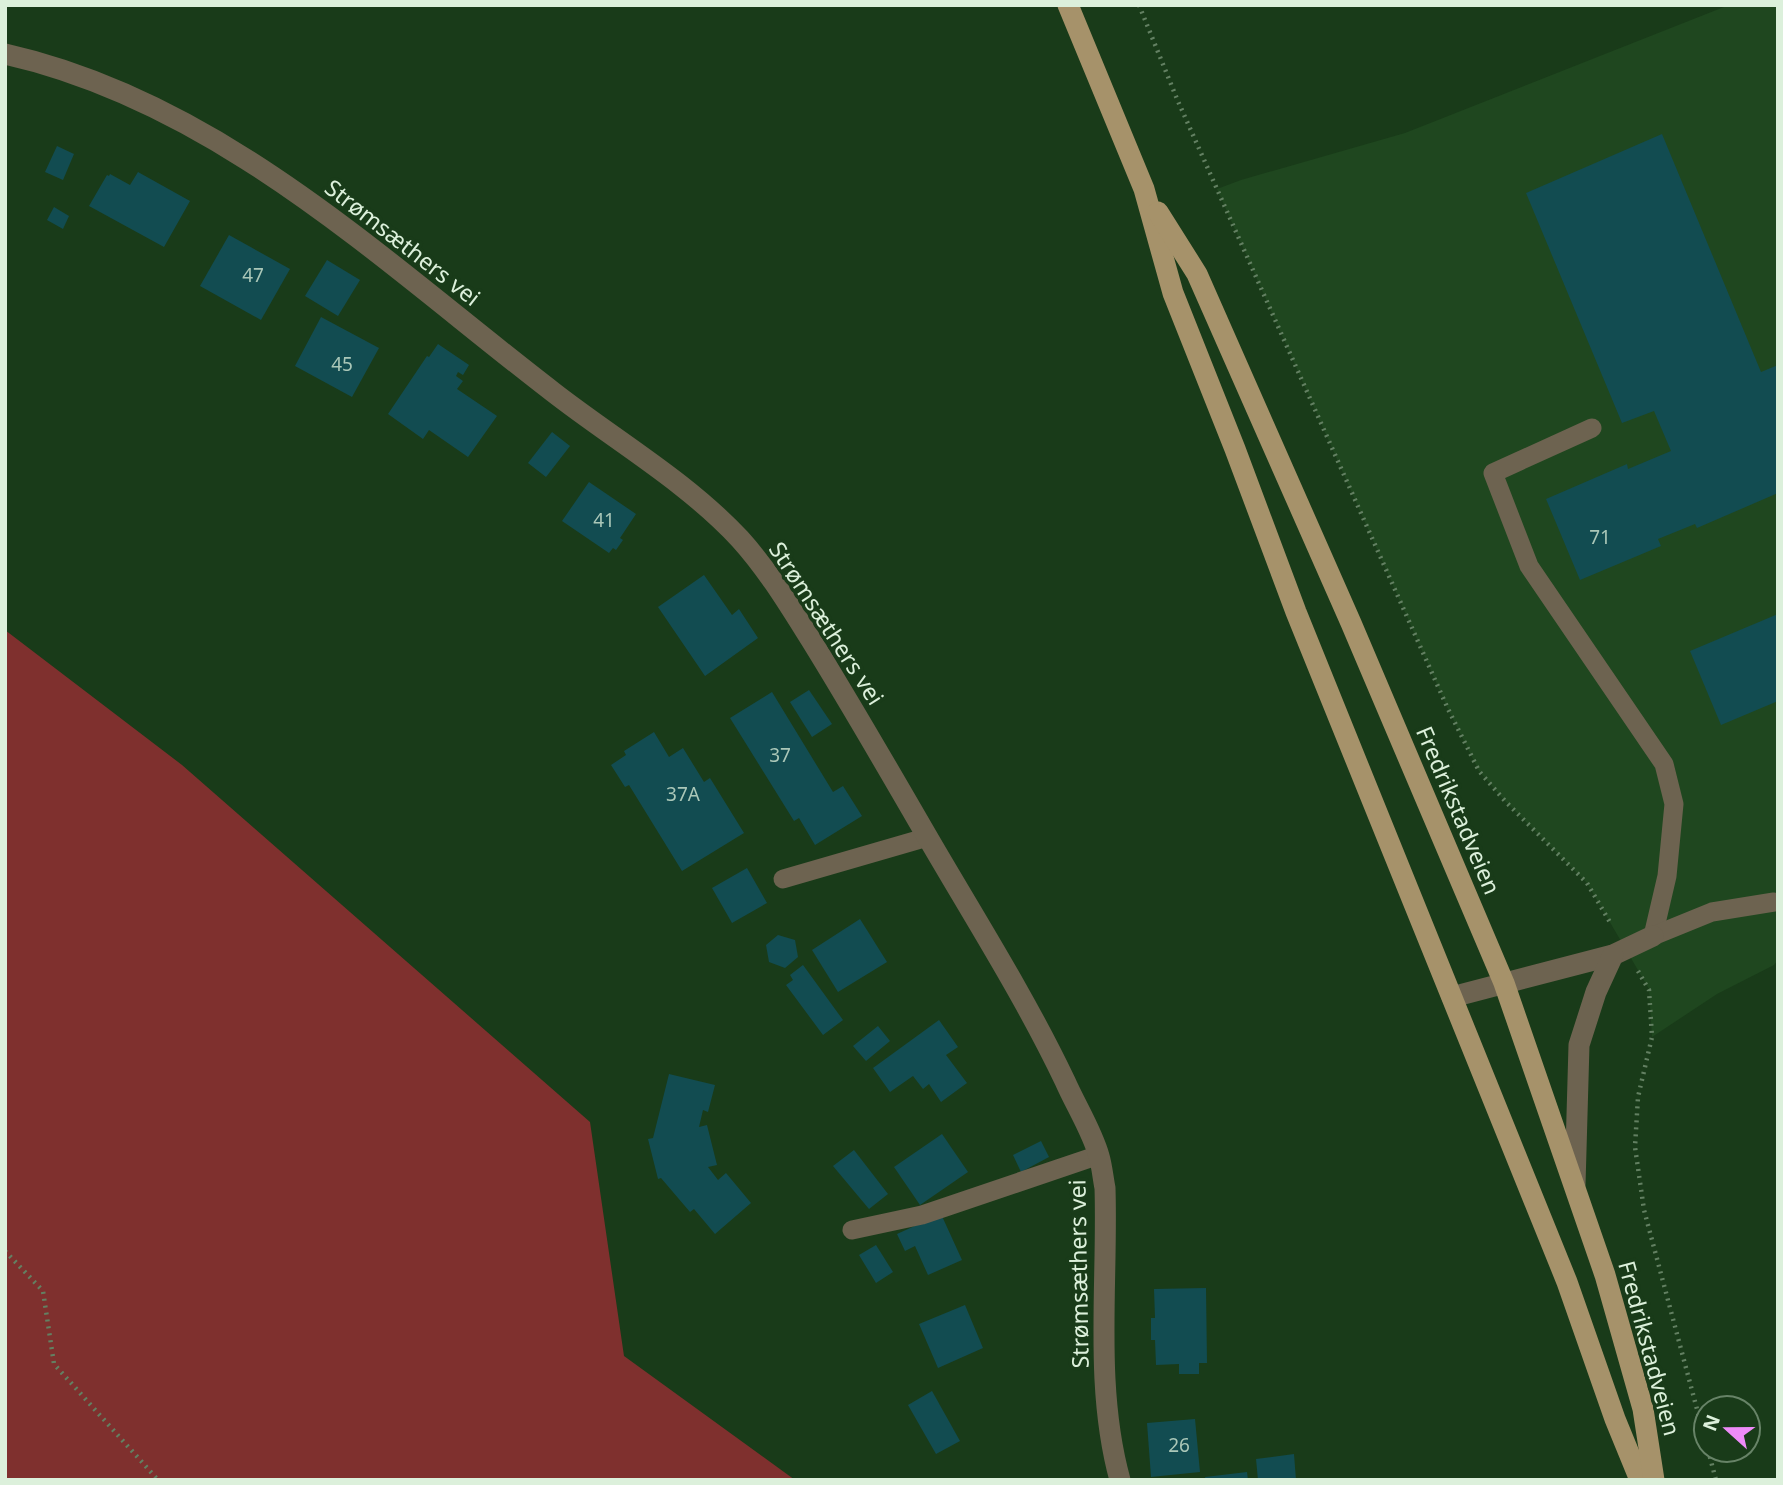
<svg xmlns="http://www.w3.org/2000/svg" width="1783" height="1485" font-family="'Noto Sans',sans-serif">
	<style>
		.built { fill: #1f471f }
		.green { fill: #7f302e }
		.building { fill: #124c51 }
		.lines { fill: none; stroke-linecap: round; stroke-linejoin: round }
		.path { stroke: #638062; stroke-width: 4.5; stroke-dasharray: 2 5; stroke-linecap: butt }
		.lane { stroke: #6d6350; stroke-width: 19 }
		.street { stroke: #6d6350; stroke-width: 21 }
		.primary { stroke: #a6926a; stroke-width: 21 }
		.labels { text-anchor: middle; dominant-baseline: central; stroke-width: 7; stroke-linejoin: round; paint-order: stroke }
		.number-label { font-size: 19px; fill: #aac7b8 }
		.street-label { font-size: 23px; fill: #dcf0db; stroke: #193b19 }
	</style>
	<rect width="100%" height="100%" fill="#193b19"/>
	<path class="built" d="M1729,5H1778V960L1774,965L1717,994L1652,1037L1649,989L1587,883L1505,801L1479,771L1448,709L1217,189L1241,180L1405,133Z"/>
	<path class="green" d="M5,630L182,765L590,1122L624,1356L795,1480H5Z"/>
	<g class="building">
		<path d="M1662,134L1761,372L1778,365V493L1697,528L1695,524L1658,539L1661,546L1580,580L1546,499L1627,464L1628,469L1671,451L1654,411L1622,423L1526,193Z"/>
		<path d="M57,146L74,154L63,180L45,172Z"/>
		<path d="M138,172L190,201L164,247L89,206L107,175L109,176L110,174L130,185Z"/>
		<path d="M54,207L69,216L63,229L47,220Z"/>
		<path d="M229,235L290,269L261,320L200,286Z"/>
		<path d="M327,260L360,280L338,316L305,296Z"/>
		<path d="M321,317L379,348L352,397L295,366Z"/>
		<path d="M438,344L469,365L463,375L458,372L456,376L463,381L457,389L497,416L468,457L429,430L423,439L388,414L427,356L429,357Z"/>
		<path d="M552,432L570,446L546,477L528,463Z"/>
		<path d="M589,482L636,514L620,538L623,540L616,550L613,548L609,553L562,521Z"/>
		<path d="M704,575L732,615L739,609L758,638L705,676L658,607Z"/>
		<path d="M1778,614V701L1721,725L1690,651Z"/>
		<path d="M809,690L832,724L812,737L790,702Z"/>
		<path d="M772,692L833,792L843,786L862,816L815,845L799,818L794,821L730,718Z"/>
		<path d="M654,732L669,757L683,748L704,782L710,778L744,833L682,871L629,785L625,787L611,765L626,755L624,751Z"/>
		<path d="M747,868L767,903L732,923L712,888Z"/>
		<path d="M860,919L887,962L838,992L812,950Z"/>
		<path d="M778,935L795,940L798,957L785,968L769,962L766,945Z"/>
		<path d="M803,965L843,1020L823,1035L786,985L793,980L790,975Z"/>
		<path d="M939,1020L958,1047L946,1055L967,1083L941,1102L929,1084L923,1089L913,1076L890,1092L873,1068Z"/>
		<path d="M878,1026L890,1041L866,1061L853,1046Z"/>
		<path d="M669,1074L715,1085L708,1112L703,1110L699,1127L707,1125L717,1165L708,1167L718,1180L726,1173L751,1203L715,1234L694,1209L690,1212L661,1178L658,1179L648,1139L653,1138Z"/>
		<path d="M942,1134L968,1172L920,1205L894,1167Z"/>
		<path d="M1041,1141L1049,1157L1021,1172L1013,1155Z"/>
		<path d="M854,1150L888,1194L869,1209L833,1166Z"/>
		<path d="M941,1214L962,1260L928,1275L915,1246L905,1251L897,1234Z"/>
		<path d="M876,1245L893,1272L876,1283L859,1255Z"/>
		<path d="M1206,1288L1207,1363H1199V1374H1179V1364L1156,1365L1155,1340H1151V1318H1155L1154,1289Z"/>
		<path d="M965,1305L983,1348L938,1368L919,1324Z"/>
		<path d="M932,1391L960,1441L936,1454L908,1405Z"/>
		<path d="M1195,1419L1200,1472L1151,1477L1147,1423Z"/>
		<path d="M1294,1454L1296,1480H1258L1256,1459Z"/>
		<path d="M1247,1472L1248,1480H1206L1205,1477Z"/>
	</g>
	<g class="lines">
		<g class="path">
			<path d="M1139,5L1177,99L1448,709L1479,771L1505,801L1587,883L1611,924"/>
			<path d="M1638,971L1649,990L1652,1037L1638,1097L1635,1147L1644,1210L1706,1443"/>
			<path d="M5,1251L43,1291L54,1364L158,1480"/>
			<path d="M1708,1450L1716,1480"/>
		</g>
		<g class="lane">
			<path d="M1592,428L1493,473L1529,566L1664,764L1674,804L1667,876L1653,936"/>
			<path d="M783,879L928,837"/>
			<path d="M1653,936L1712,912L1774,902"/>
			<path d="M852,1230L922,1215L1099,1155"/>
		</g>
		<g class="street">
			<path d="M5,54C219,102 385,263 553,392C616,441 686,481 740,539C768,570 789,605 811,640C850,703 887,767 924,831C972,914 1024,995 1065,1081C1076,1106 1092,1131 1099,1156C1102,1166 1103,1178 1105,1188C1108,1284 1094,1386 1120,1480"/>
			<path d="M1452,997L1613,955L1653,936"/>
			<path d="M1575,1185L1579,1045L1596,992L1613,955"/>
		</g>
		<g class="primary">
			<path d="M1068,5L1144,189L1173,293L1235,449L1296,612L1567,1282L1615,1419L1640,1480"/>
			<path d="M1158,212L1197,274L1351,623L1504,983L1605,1275L1643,1409L1654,1480"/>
		</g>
	</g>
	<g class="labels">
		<g class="number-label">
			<text x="253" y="275">47</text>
			<text x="342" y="364">45</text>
			<text x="604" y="520">41</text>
			<text x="1600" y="537">71</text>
			<text x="780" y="755">37</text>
			<text x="683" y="794">37A</text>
			<text x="1179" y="1445">26</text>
		</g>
		<g class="street-label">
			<text transform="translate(403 242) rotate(38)">Strømsæthers vei</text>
			<text transform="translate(827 623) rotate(57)">Strømsæthers vei</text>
			<text transform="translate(1459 810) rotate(67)">Fredrikstadveien</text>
			<text transform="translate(1078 1274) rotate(-91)">Strømsæthers vei</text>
			<text transform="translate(1650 1348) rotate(75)">Fredrikstadveien</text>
		</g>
	</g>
	<rect width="1783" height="1485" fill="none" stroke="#dcf0db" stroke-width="14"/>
	<g transform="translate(1727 1429) rotate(291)"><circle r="33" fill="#193b19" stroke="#678367" stroke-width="2"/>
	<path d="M0-5L12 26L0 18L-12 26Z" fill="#ee8bf8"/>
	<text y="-10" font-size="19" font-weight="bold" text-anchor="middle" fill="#dcf0db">N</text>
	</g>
</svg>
